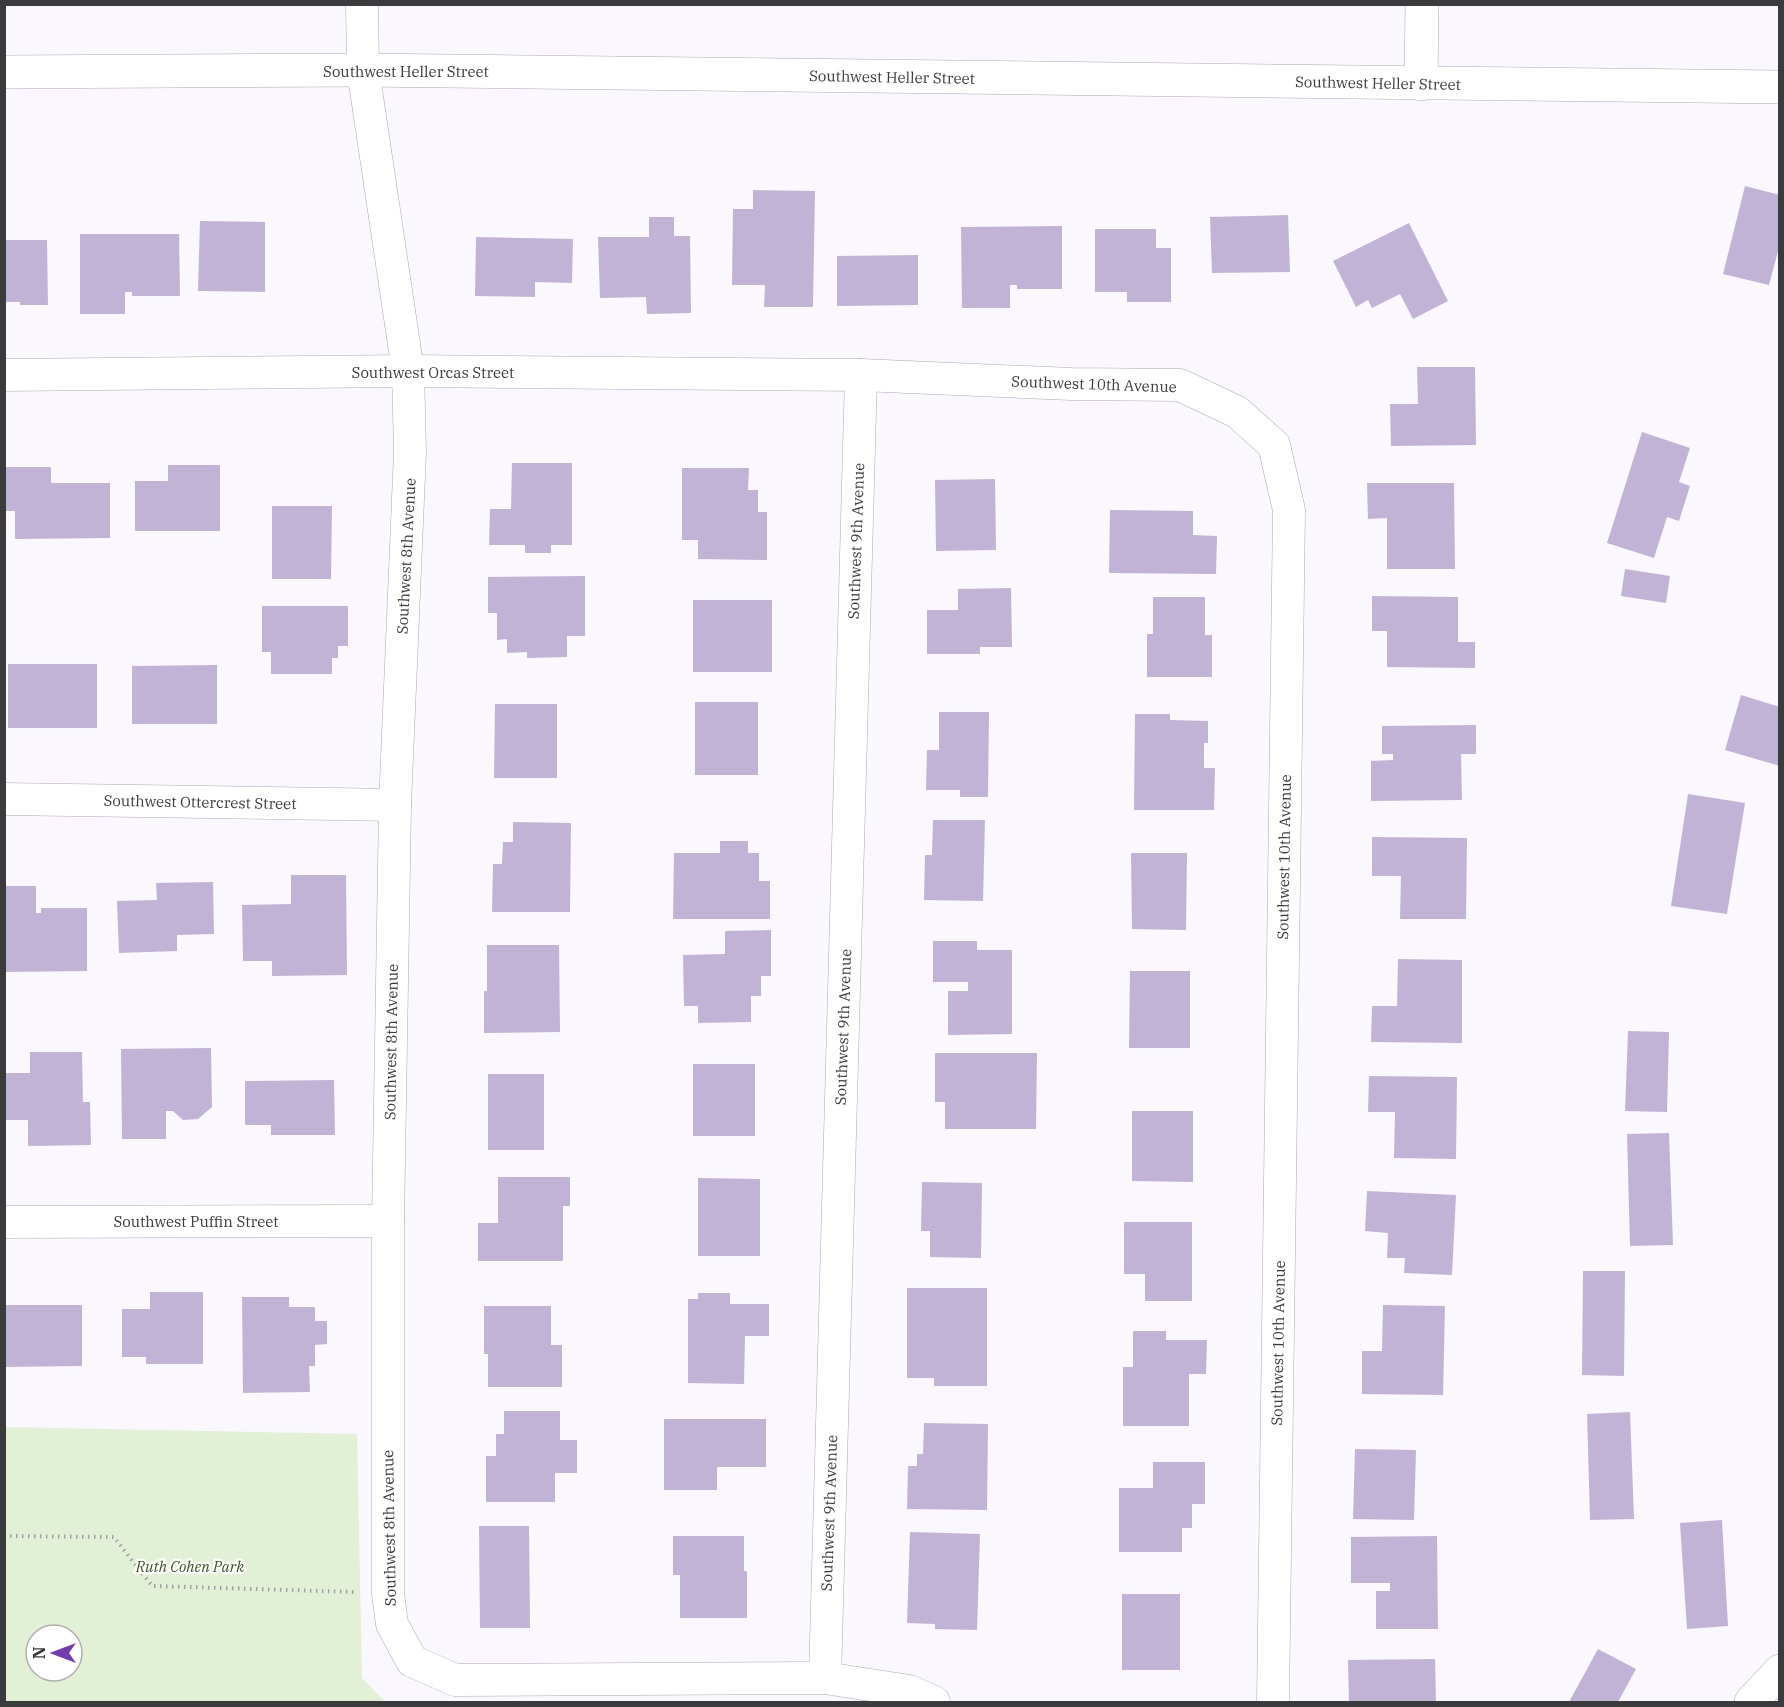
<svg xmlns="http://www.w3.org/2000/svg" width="1784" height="1707" font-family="'IBM Plex Serif',serif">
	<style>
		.green { fill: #e2f0d5; fill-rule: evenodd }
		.building { fill: #c1b3d6 }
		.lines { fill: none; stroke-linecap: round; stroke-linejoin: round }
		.minor-casing { stroke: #aca9b1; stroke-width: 33 }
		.tertiary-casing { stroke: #aca9b1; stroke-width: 34 }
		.path { stroke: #a29fa5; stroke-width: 4; stroke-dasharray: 1.5 4.5; stroke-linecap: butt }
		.minor { stroke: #fff; stroke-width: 32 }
		.tertiary { stroke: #fff; stroke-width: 33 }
		.labels { text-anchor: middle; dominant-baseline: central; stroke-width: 4.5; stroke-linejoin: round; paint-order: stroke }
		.street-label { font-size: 15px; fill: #3b3a3d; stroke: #fff }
		.park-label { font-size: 15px; font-style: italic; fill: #3d5420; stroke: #fff }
	</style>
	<rect width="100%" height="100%" fill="#faf7fe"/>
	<path class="green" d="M5,1427L357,1434L362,1678L385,1702H5ZM36,1635H72V1671H36Z"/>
	<g class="building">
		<path d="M1745,186L1780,195V244L1769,285L1723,274Z"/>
		<path d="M753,190L815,191L813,307H764L765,285H732L733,209H753Z"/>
		<path d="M1288,215L1290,272L1212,273L1210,217Z"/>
		<path d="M649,217H674V236H690L691,313L647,314L646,297L600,298L598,237H649Z"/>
		<path d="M200,221L265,222V292L198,291Z"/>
		<path d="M1409,223L1448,301L1413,319L1400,294L1372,308L1368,300L1356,307L1333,261Z"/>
		<path d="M1062,226V289H1017V285H1010V308H962L961,227Z"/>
		<path d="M1095,229H1156V248H1171V302H1127V292H1095Z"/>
		<path d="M80,234H179L180,296H132V292H125V314H80Z"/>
		<path d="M476,237L573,239L572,283L535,282V297L475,296Z"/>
		<path d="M4,240H47L48,305H20V302H4Z"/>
		<path d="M918,255V305L837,306V256Z"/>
		<path d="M1417,367H1475L1476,445L1391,446L1390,404H1418Z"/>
		<path d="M1642,432L1690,448L1679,482L1690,486L1679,521L1667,517L1654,558L1607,543Z"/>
		<path d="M512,463H572V545H551V553H525V545H489L490,509H511Z"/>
		<path d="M168,465H220V531H135V481H168Z"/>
		<path d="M5,467H51V483H110V538L15,539V511H6Z"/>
		<path d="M682,468H749L748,490H758V512H767V560L698,559V540H682Z"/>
		<path d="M995,479L996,550L936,551L935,480Z"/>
		<path d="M1367,483H1454L1455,569H1387V518L1368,519Z"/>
		<path d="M272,506H332L331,579H272Z"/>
		<path d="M1110,510L1193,511V535L1217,536L1216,574L1109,573Z"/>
		<path d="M1625,569L1670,576L1666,603L1621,596Z"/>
		<path d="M585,576V636H567V657L527,658V652L507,653V639L497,640V613H488V577Z"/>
		<path d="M1011,588L1012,647H980V654H927V610H958V589Z"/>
		<path d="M1372,596L1458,597V642H1475V668L1387,667V631H1372Z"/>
		<path d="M1153,597H1205V635H1212V677H1147V634H1153Z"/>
		<rect x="693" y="600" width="79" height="72"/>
		<path d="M262,606H348V646H338V658H332V674H271V652H262Z"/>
		<rect x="8" y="664" width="89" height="64"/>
		<path d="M217,665V724H132V666Z"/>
		<path d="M1741,695L1780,707V766L1725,750Z"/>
		<rect x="695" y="702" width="63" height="73"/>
		<path d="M495,704H557V778H494Z"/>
		<path d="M939,712H989L988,797H960V790H926L927,750H939Z"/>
		<path d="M1135,714H1170V720L1208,721V743H1204V768H1215L1214,810H1134Z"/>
		<path d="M1476,725V754H1461L1462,800L1371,801V761L1393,760V754H1382V726Z"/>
		<path d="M1688,794L1745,803L1727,914L1671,906Z"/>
		<path d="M933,820H985L983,901L924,900L925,855H932Z"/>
		<path d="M513,822L571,823L570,912H492L493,864H502L503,842H513Z"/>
		<path d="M1372,837L1467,838L1466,919H1400L1401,876H1372Z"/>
		<path d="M720,841H748V853H759V881H770V919H673L674,853H720Z"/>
		<path d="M1131,853H1187L1186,930L1132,929Z"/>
		<path d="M291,875H346L347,975L272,976V961H243L242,905L291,904Z"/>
		<path d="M213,882L214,934L177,935V951L119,953L117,901L157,900L156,883Z"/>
		<path d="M4,886H36V913H41V908H87V971L4,972Z"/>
		<path d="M771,930V976H761V996H751V1022L698,1023V1006H684L683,955L725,954V931Z"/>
		<path d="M933,941H977V950H1012V1034L948,1035V991H968V982H933Z"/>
		<path d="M487,945H559L560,1032L484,1033V991H487Z"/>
		<path d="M1398,959L1462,960V1043L1371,1042L1372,1006H1397Z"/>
		<path d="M1130,971H1190V1048H1129Z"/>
		<path d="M1628,1031L1669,1032L1667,1112L1625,1111Z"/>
		<path d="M211,1048L212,1107L198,1119L183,1120L173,1111H166V1139H122L121,1049Z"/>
		<path d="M30,1052H82L83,1102H90L91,1145L28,1146V1120H4V1073H30Z"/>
		<path d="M935,1053H1037L1036,1129H945V1102H935Z"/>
		<rect x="693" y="1064" width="62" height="72"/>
		<rect x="488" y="1074" width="56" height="76"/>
		<path d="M1369,1076L1457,1077L1456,1159L1394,1158L1395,1112H1368Z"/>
		<path d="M334,1080L335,1135H271V1125H245V1081Z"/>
		<path d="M1132,1111H1193V1182L1132,1181Z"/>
		<path d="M1669,1133L1673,1245L1630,1246L1627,1134Z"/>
		<path d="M498,1177H570V1206H563V1261H478V1223H498Z"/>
		<path d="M698,1178L760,1179V1256H698Z"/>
		<path d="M922,1182L982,1183L981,1258L930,1257V1231H921Z"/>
		<path d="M1367,1191L1456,1195L1452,1275L1404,1273L1405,1258H1387L1388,1233L1365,1231Z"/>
		<path d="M1124,1222H1192V1301H1145V1274H1124Z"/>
		<path d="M1583,1271H1625L1624,1376L1582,1375Z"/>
		<path d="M907,1288H987V1386H934V1378H907Z"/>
		<path d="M150,1292H203V1364H146V1357H122V1309H150Z"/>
		<path d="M698,1293H730V1304H769V1336H745L744,1384L688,1383V1299H698Z"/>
		<path d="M242,1297H289V1307H315V1321H327V1344L315,1345V1366H309L310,1392L243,1393Z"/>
		<path d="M4,1305H82V1366L4,1367Z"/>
		<path d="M1383,1305L1445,1306L1443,1395L1362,1394V1351H1382Z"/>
		<path d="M484,1306H551V1345H562V1387H488V1354H484Z"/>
		<path d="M1133,1331H1166V1340H1207L1206,1374H1189V1426H1123V1367H1133Z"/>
		<path d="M504,1411H560V1440H577V1473H555V1502H486V1456H496V1434H504Z"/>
		<path d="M1630,1412L1634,1519L1590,1520L1587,1414Z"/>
		<path d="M664,1419H766V1467H717V1490H664Z"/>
		<path d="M924,1423L988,1424L987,1510L907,1509L908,1466H917V1454H923Z"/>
		<path d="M1355,1449L1416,1450L1414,1520L1353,1519Z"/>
		<path d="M1153,1462H1205V1504H1192V1528H1182V1552H1119V1488H1153Z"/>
		<path d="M1722,1520L1728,1626L1687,1629L1680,1523Z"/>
		<path d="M479,1526H529L530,1628H480Z"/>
		<path d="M910,1532L980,1534L977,1630L935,1629V1624L907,1623Z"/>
		<path d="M673,1536H744V1571H747V1618H680V1575H673Z"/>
		<path d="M1437,1536L1438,1629H1376V1591H1390V1583H1351V1537Z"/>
		<rect x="1122" y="1594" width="58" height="76"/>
		<path d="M1598,1649L1636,1669L1618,1702H1569Z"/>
		<path d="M1435,1659L1436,1702H1349L1348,1660Z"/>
	</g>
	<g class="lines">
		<g class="minor-casing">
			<g id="minor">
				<path d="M362,4L363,70L408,371L410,452L395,805L388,1221V1594L392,1624L412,1661L455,1680L825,1678L909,1691L934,1702"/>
				<path d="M4,375L408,371L861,375L1072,384L1180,385L1237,412L1274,445L1289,510L1273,1702"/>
				<path d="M4,799L395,805"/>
				<path d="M4,1222L388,1221"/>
				<path d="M825,1678L861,375"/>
			</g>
		</g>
		<g class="tertiary-casing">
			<g id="tertiary">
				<path d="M4,72L363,70L1780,87"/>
				<path d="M1421,84L1422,4"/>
				<path d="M1751,1702L1780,1671"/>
			</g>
		</g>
		<path class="path" d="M4,1536L114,1537L152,1586L355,1592"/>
		<use href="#minor" class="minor"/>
		<use href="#tertiary" class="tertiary"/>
	</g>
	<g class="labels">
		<g class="street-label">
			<text x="406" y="71">Southwest Heller Street</text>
			<text transform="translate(892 77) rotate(1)">Southwest Heller Street</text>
			<text transform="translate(1378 83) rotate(1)">Southwest Heller Street</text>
			<text x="433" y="372">Southwest Orcas Street</text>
			<text transform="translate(1094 384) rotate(2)">Southwest 10th Avenue</text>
			<text transform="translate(856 541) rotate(-88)">Southwest 9th Avenue</text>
			<text transform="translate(406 556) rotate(-87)">Southwest 8th Avenue</text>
			<text transform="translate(200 802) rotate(1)">Southwest Ottercrest Street</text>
			<text transform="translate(1284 857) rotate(-89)">Southwest 10th Avenue</text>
			<text transform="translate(843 1027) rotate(-88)">Southwest 9th Avenue</text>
			<text transform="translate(391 1042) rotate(-89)">Southwest 8th Avenue</text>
			<text x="196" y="1221">Southwest Puffin Street</text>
			<text transform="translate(1278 1343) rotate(-89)">Southwest 10th Avenue</text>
			<text transform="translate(829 1513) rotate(-88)">Southwest 9th Avenue</text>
			<text transform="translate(389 1528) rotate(-91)">Southwest 8th Avenue</text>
		</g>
		<g class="park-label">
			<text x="190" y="1566">Ruth Cohen Park</text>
		</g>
	</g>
	<rect width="1784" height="1707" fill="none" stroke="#3b3a3d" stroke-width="12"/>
	<g transform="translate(54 1653) rotate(270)"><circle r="28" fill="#ffffff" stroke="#b1b0b1" stroke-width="1.5"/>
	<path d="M0-4.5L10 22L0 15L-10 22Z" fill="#743cb3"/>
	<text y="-9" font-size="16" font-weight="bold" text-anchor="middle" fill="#3b3a3d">N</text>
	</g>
</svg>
